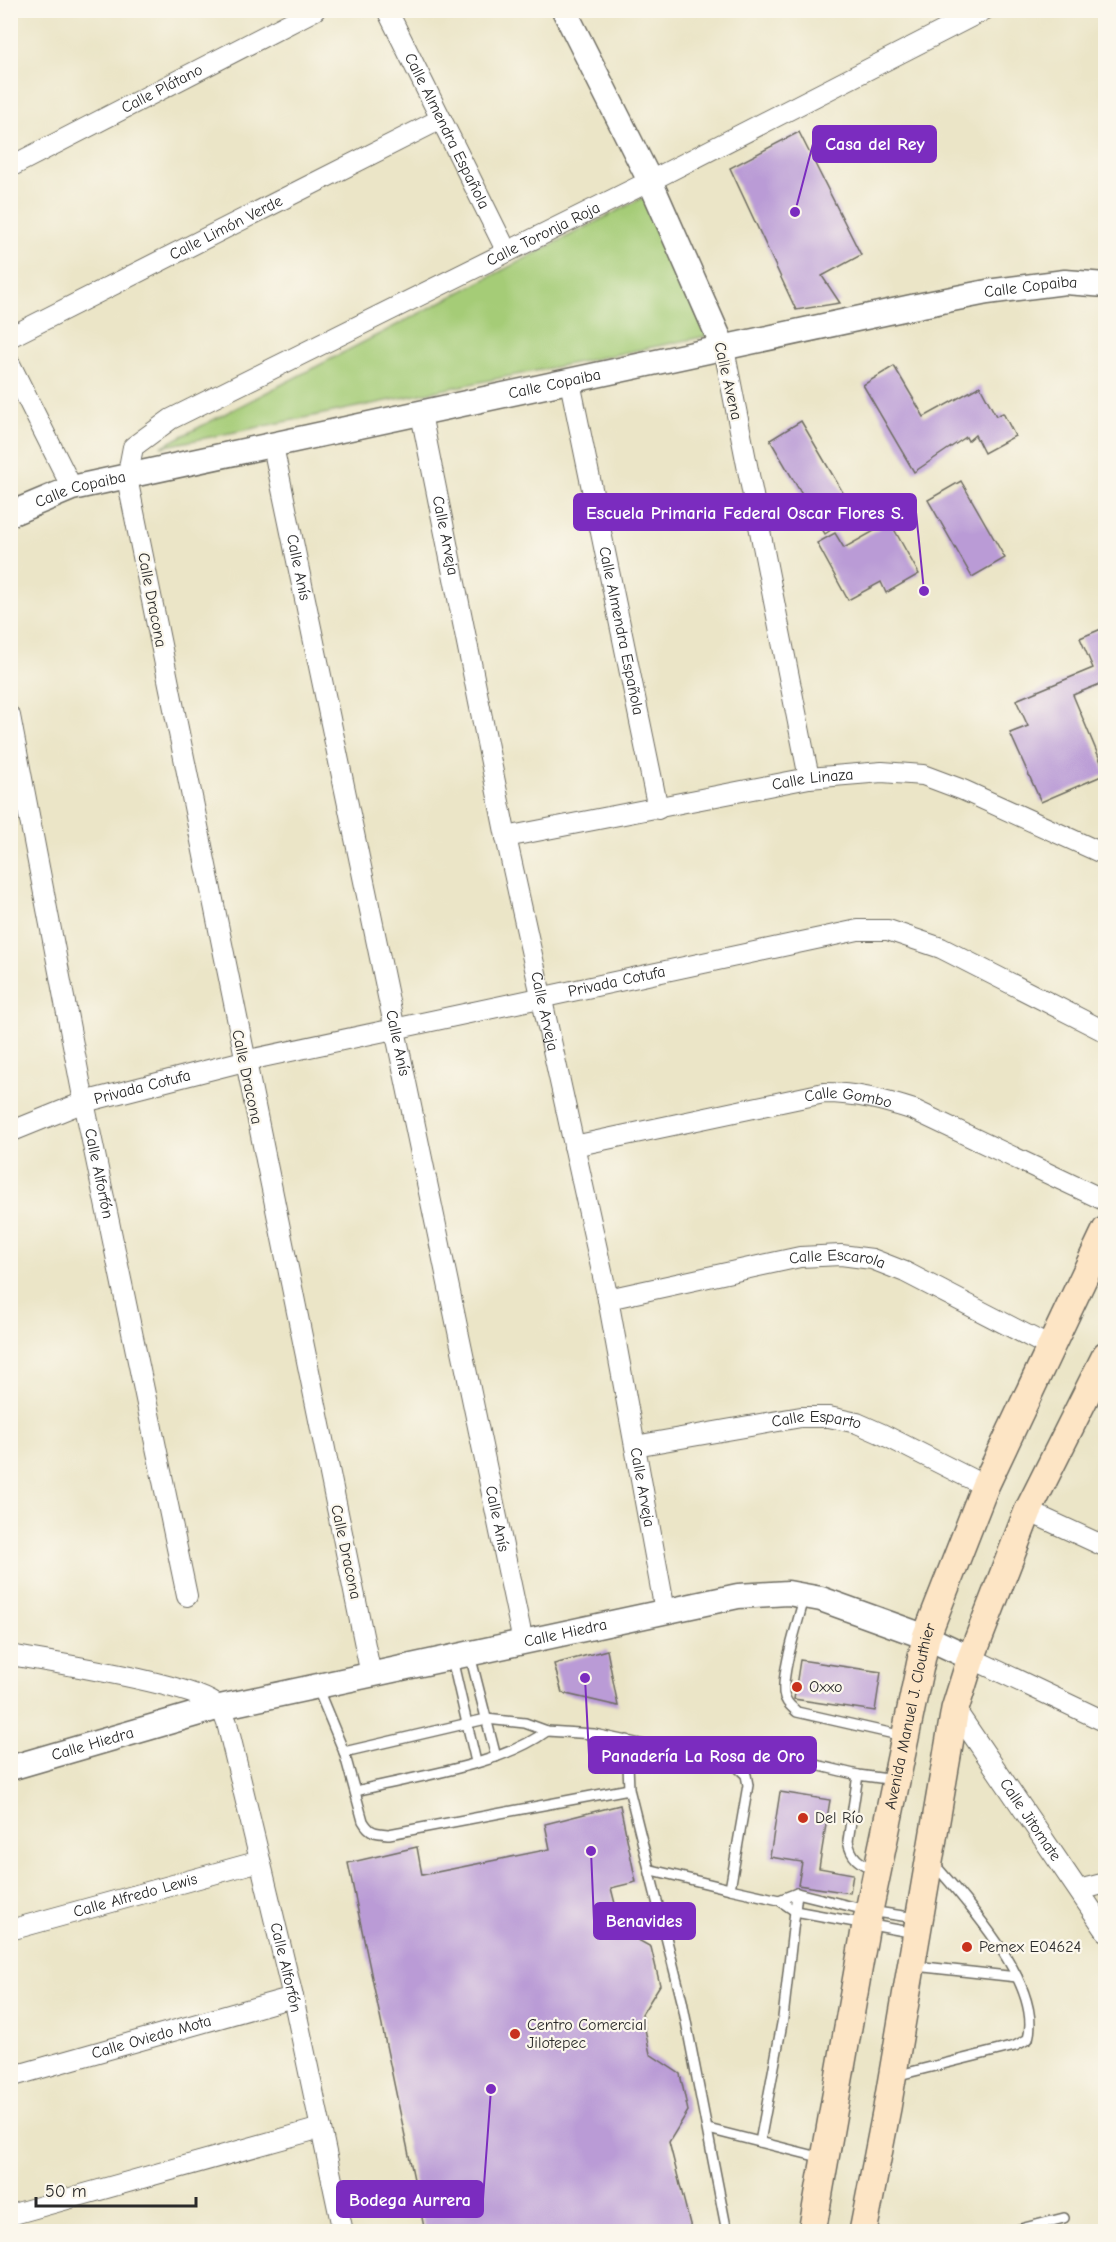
<svg xmlns="http://www.w3.org/2000/svg" width="1116" height="2242" font-family="'Comic Neue',sans-serif">
	<style>
		.green { fill: #a5cc77; stroke: #687c51; stroke-width: 1.5 }
		.building { fill: #ba9bd6 }
		.lines { fill: none; stroke-linecap: round; stroke-linejoin: round }
		.service-casing { stroke: #6e6c62; stroke-width: 12 }
		.minor-casing { stroke: #6e6c62; stroke-width: 22 }
		.tertiary-casing { stroke: #6e6c62; stroke-width: 27 }
		.secondary-casing { stroke: #6e6c62; stroke-width: 30 }
		.service { stroke: #fff; stroke-width: 9 }
		.minor { stroke: #fff; stroke-width: 20 }
		.tertiary { stroke: #fff; stroke-width: 24 }
		.secondary { stroke: #fde5c5; stroke-width: 27 }
		.poi-dot { fill: #c8321e; stroke: #fbf7ec; stroke-width: 2 }
		.labels { text-anchor: middle; dominant-baseline: central; stroke-width: 4.5; stroke-linejoin: round; paint-order: stroke }
		.street-label { font-size: 16px; fill: #2b2b2b; stroke: #fbf7ec }
		.poi-label { font-size: 16px; fill: #2b2b2b; stroke: #fbf7ec; text-anchor: start }
		.leader { fill: none; stroke: #7b2cbf; stroke-width: 2 }
		.callout-dot { fill: #7b2cbf; stroke: #fbf7ec; stroke-width: 2 }
		.callout { fill: #7b2cbf; stroke: #7b2cbf; stroke-width: 2 }
		.callout-label { font-size: 18px; text-anchor: middle; font-weight: bold; fill: #fff }
	</style>
	<rect width="100%" height="100%" fill="#fbf7ec"/>
	<filter id="ink" filterUnits="userSpaceOnUse"><feTurbulence type="fractalNoise" baseFrequency=".0167" numOctaves="2"/><feDisplacementMap in="SourceGraphic" scale="12" xChannelSelector="R" yChannelSelector="G"/><feConvolveMatrix kernelMatrix="1 2 1 2 8 2 1 2 1" color-interpolation-filters="sRGB"/></filter>
	<filter id="wash" filterUnits="userSpaceOnUse"><feTurbulence type="fractalNoise" baseFrequency=".008" numOctaves="4" result="noise"/><feDisplacementMap in="SourceGraphic" scale="24" xChannelSelector="R" yChannelSelector="G"/><feGaussianBlur stdDeviation="1.35" result="paint"/><feColorMatrix in="noise" values="0 0 0 0 0 0 0 0 0 0 0 0 0 0 0 0 0 1.4 0 .05"/><feComposite in="paint" operator="in"/></filter>
	<g filter="url(#wash)">
		<rect width="100%" height="100%" fill="#ebe5c7"/>
		<path class="green" d="M644,197L707,336L161,447Z"/>
		<g id="blocks">
			<g class="building">
				<path d="M799,132L861,255L822,276L840,303L796,310L730,168Z"/>
				<path d="M894,366L924,417L980,386L996,416L1003,413L1015,436L984,453L975,435L968,441L966,437L914,472L863,385Z"/>
				<path d="M801,421L855,513L825,534L770,440Z"/>
				<path d="M961,481L1005,558L972,577L928,500Z"/>
				<path d="M890,522L919,574L886,593L881,582L848,600L817,543L835,533L844,548Z"/>
				<path d="M1106,627V698L1100,684L1073,695L1106,774L1041,802L1010,733L1028,726L1016,700L1093,668L1080,638Z"/>
				<path d="M607,1650L618,1706L562,1693L554,1664Z"/>
				<path d="M800,1660L881,1672L875,1711L794,1699Z"/>
				<path d="M780,1792L830,1800L819,1868L853,1874L850,1893L798,1885L802,1862L770,1857Z"/>
				<path d="M620,1805L636,1882L611,1888L622,1931L651,1947L660,1985L642,2014L650,2054L680,2074L688,2111L669,2142L692,2232H425L348,1863L417,1847L422,1875L550,1849L545,1824Z"/>
			</g>
		</g>
	</g>
	<g filter="url(#ink)">
		<use href="#blocks" fill-opacity="0" stroke="#6e6c62" stroke-width="1.5"/>
		<g class="lines">
			<g class="service-casing">
				<g id="service">
					<path d="M804,1598C798,1623 782,1669 784,1693C785,1702 791,1706 797,1712L903,1736"/>
					<path d="M470,1655L496,1757"/>
					<path d="M452,1659L476,1762"/>
					<path d="M317,1687L344,1752L363,1821C370,1833 375,1833 389,1834L629,1789"/>
					<path d="M627,1740L629,1789L682,2001L727,2232"/>
					<path d="M344,1752L486,1719L525,1723L547,1731L594,1734L734,1764L746,1775L748,1785L730,1889L652,1870"/>
					<path d="M816,1765L858,1775"/>
					<path d="M356,1791C415,1776 498,1767 547,1731"/>
					<path d="M876,1871C860,1863 851,1859 848,1841L858,1775L895,1780"/>
					<path d="M730,1889L779,1900L795,1911L915,1933"/>
					<path d="M779,1900L797,1893L870,1911L916,1918"/>
					<path d="M915,1966L1017,1977"/>
					<path d="M895,2076L1015,2046L1028,2039C1043,1986 968,1903 935,1865"/>
					<path d="M708,2129L823,2158"/>
					<path d="M760,2142L783,2018L797,1893"/>
					<path d="M1009,2232L1064,2218"/>
				</g>
			</g>
			<g class="minor-casing">
				<g id="minor">
					<path id="s1" d="M387,10L507,252"/>
					<path id="s2" d="M10,167L315,10"/>
					<path id="s3" d="M10,337L441,119"/>
					<path d="M724,349L809,778"/>
					<path d="M10,364L72,488"/>
					<path id="s4" d="M570,382L658,809"/>
					<path id="s5" d="M421,414L506,837L608,1299L665,1611"/>
					<path id="s6" d="M273,446L523,1642"/>
					<path id="s7" d="M10,716L84,1102L187,1596"/>
					<path id="s8" d="M506,837L809,778L882,772L923,775L963,790L1106,855"/>
					<path id="s9" d="M10,1132L84,1102L244,1061L858,930H888L941,948L1106,1032"/>
					<path id="s10" d="M574,1146L824,1093C856,1093 883,1100 914,1110L1106,1201"/>
					<path id="s11" d="M608,1299L800,1257L841,1255L872,1259L905,1272L1050,1347"/>
					<path id="s12" d="M635,1446L801,1417H829L857,1423L882,1434L985,1486"/>
					<path d="M1028,1511L1106,1547"/>
					<path id="s13" d="M10,1655C49,1662 197,1684 219,1707C223,1711 225,1718 227,1723L293,1997L343,2232"/>
					<path d="M971,1658L1106,1722"/>
					<path id="s14" d="M371,1675L127,478L133,447L171,419L650,181L984,10"/>
					<path id="s15" d="M955,1709L1106,1931"/>
					<path d="M1079,1890L1106,1883"/>
					<path id="s16" d="M10,1930L260,1861"/>
					<path id="s17" d="M10,2077L293,1997"/>
					<path d="M10,2215L321,2128"/>
				</g>
			</g>
			<g class="tertiary-casing">
				<g id="tertiary">
					<path d="M564,10L650,181L724,349"/>
					<path id="s18" d="M10,514L72,488L912,307L987,292L1065,282L1106,285"/>
					<path id="s19" d="M10,1768L220,1707L738,1596L788,1593L821,1599L926,1637L971,1658"/>
				</g>
			</g>
			<g class="secondary-casing">
				<g id="secondary">
					<path id="s20" d="M812,2232L866,1925L926,1637L985,1486L1106,1230"/>
					<path d="M863,2232L887,2108L955,1709L971,1658L1028,1511L1106,1355"/>
				</g>
			</g>
			<use href="#service" class="service"/>
			<use href="#minor" class="minor"/>
			<use href="#tertiary" class="tertiary"/>
			<use href="#secondary" class="secondary"/>
		</g>
	</g>
	<g class="poi-dot">
		<circle cx="797" cy="1687" r="6"/>
		<circle cx="803" cy="1818" r="6"/>
		<circle cx="967" cy="1947" r="6"/>
		<circle cx="515" cy="2034" r="6"/>
	</g>
	<g class="labels">
		<g class="street-label">
			<text stroke="none"><textPath href="#s2" startOffset="171">Calle Plátano</textPath></text>
			<text stroke="none"><textPath href="#s1" startOffset="135">Calle Almendra Española</textPath></text>
			<text stroke="none"><textPath href="#s3" startOffset="242">Calle Limón Verde</textPath></text>
			<text stroke="none"><textPath href="#s14" startOffset="1716">Calle Toronja Roja</textPath></text>
			<text stroke="none"><textPath href="#s18" startOffset="1047">Calle Copaiba</textPath></text>
			<text transform="translate(728 381) rotate(77)">Calle Avena</text>
			<text stroke="none"><textPath href="#s18" startOffset="561">Calle Copaiba</textPath></text>
			<text stroke="none"><textPath href="#s18" startOffset="75">Calle Copaiba</textPath></text>
			<text stroke="none"><textPath href="#s5" startOffset="124">Calle Arveja</textPath></text>
			<text stroke="none"><textPath href="#s6" startOffset="124">Calle Anís</textPath></text>
			<text transform="translate(152 600) rotate(79)">Calle Dracona</text>
			<text stroke="none"><textPath href="#s4" startOffset="254">Calle Almendra Española</textPath></text>
			<text stroke="none"><textPath href="#s8" startOffset="312">Calle Linaza</textPath></text>
			<text stroke="none"><textPath href="#s9" startOffset="626">Privada Cotufa</textPath></text>
			<text stroke="none"><textPath href="#s5" startOffset="610">Calle Arveja</textPath></text>
			<text stroke="none"><textPath href="#s6" startOffset="610">Calle Anís</textPath></text>
			<text transform="translate(247 1077) rotate(78)">Calle Dracona</text>
			<text stroke="none"><textPath href="#s9" startOffset="140">Privada Cotufa</textPath></text>
			<text stroke="none"><textPath href="#s10" startOffset="280">Calle Gombo</textPath></text>
			<text stroke="none"><textPath href="#s7" startOffset="466">Calle Alforfón</textPath></text>
			<text stroke="none"><textPath href="#s11" startOffset="234">Calle Escarola</textPath></text>
			<text stroke="none"><textPath href="#s12" startOffset="184">Calle Esparto</textPath></text>
			<text stroke="none"><textPath href="#s5" startOffset="1096">Calle Arveja</textPath></text>
			<text stroke="none"><textPath href="#s6" startOffset="1096">Calle Anís</textPath></text>
			<text transform="translate(346 1552) rotate(78)">Calle Dracona</text>
			<text stroke="none"><textPath href="#s19" startOffset="572">Calle Hiedra</textPath></text>
			<text stroke="none"><textPath href="#s20" startOffset="525">Avenida Manuel J. Clouthier</textPath></text>
			<text stroke="none"><textPath href="#s19" startOffset="86">Calle Hiedra</textPath></text>
			<text stroke="none"><textPath href="#s15" startOffset="134">Calle Jitomate</textPath></text>
			<text stroke="none"><textPath href="#s16" startOffset="130">Calle Alfredo Lewis</textPath></text>
			<text stroke="none"><textPath href="#s13" startOffset="486">Calle Alforfón</textPath></text>
			<text stroke="none"><textPath href="#s17" startOffset="147">Calle Oviedo Mota</textPath></text>
		</g>
		<g class="poi-label">
			<text x="809" y="1687">Oxxo</text>
			<text x="815" y="1818">Del Río</text>
			<text x="979" y="1947">Pemex E04624</text>
			<text x="527" y="2025">Centro Comercial<tspan x="527" dy="18">Jilotepec</tspan></text>
		</g>
	</g>
	<path class="leader" d="M795 212L813 144M924 591L916 512M585 1678L589 1755M591 1851L594 1921M491 2089L483 2199"/>
	<g class="callout-dot">
		<circle cx="795" cy="212" r="6"/>
		<circle cx="924" cy="591" r="6"/>
		<circle cx="585" cy="1678" r="6"/>
		<circle cx="591" cy="1851" r="6"/>
		<circle cx="491" cy="2089" r="6"/>
	</g>
	<g class="callout">
		<rect x="813" y="126" width="123" height="36" rx="6"/>
		<rect x="574" y="494" width="342" height="36" rx="6"/>
		<rect x="589" y="1737" width="227" height="36" rx="6"/>
		<rect x="594" y="1903" width="101" height="36" rx="6"/>
		<rect x="337" y="2181" width="146" height="36" rx="6"/>
	</g>
	<g class="callout-label">
		<text x="875" y="150">Casa del Rey</text>
		<text x="745" y="519">Escuela Primaria Federal Oscar Flores S.</text>
		<text x="703" y="1762">Panadería La Rosa de Oro</text>
		<text x="644" y="1927">Benavides</text>
		<text x="410" y="2206">Bodega Aurrera</text>
	</g>
	<rect width="1116" height="2242" fill="none" stroke="#fbf7ec" stroke-width="36"/>
	<path d="M36 2197v9h160v-9" fill="none" stroke="#2b2b2b" stroke-width="3"/>
	<text x="45" y="2197" font-size="18" fill="#2b2b2b" stroke="#fbf7ec" stroke-width="4.5" paint-order="stroke">50 m</text>
</svg>
